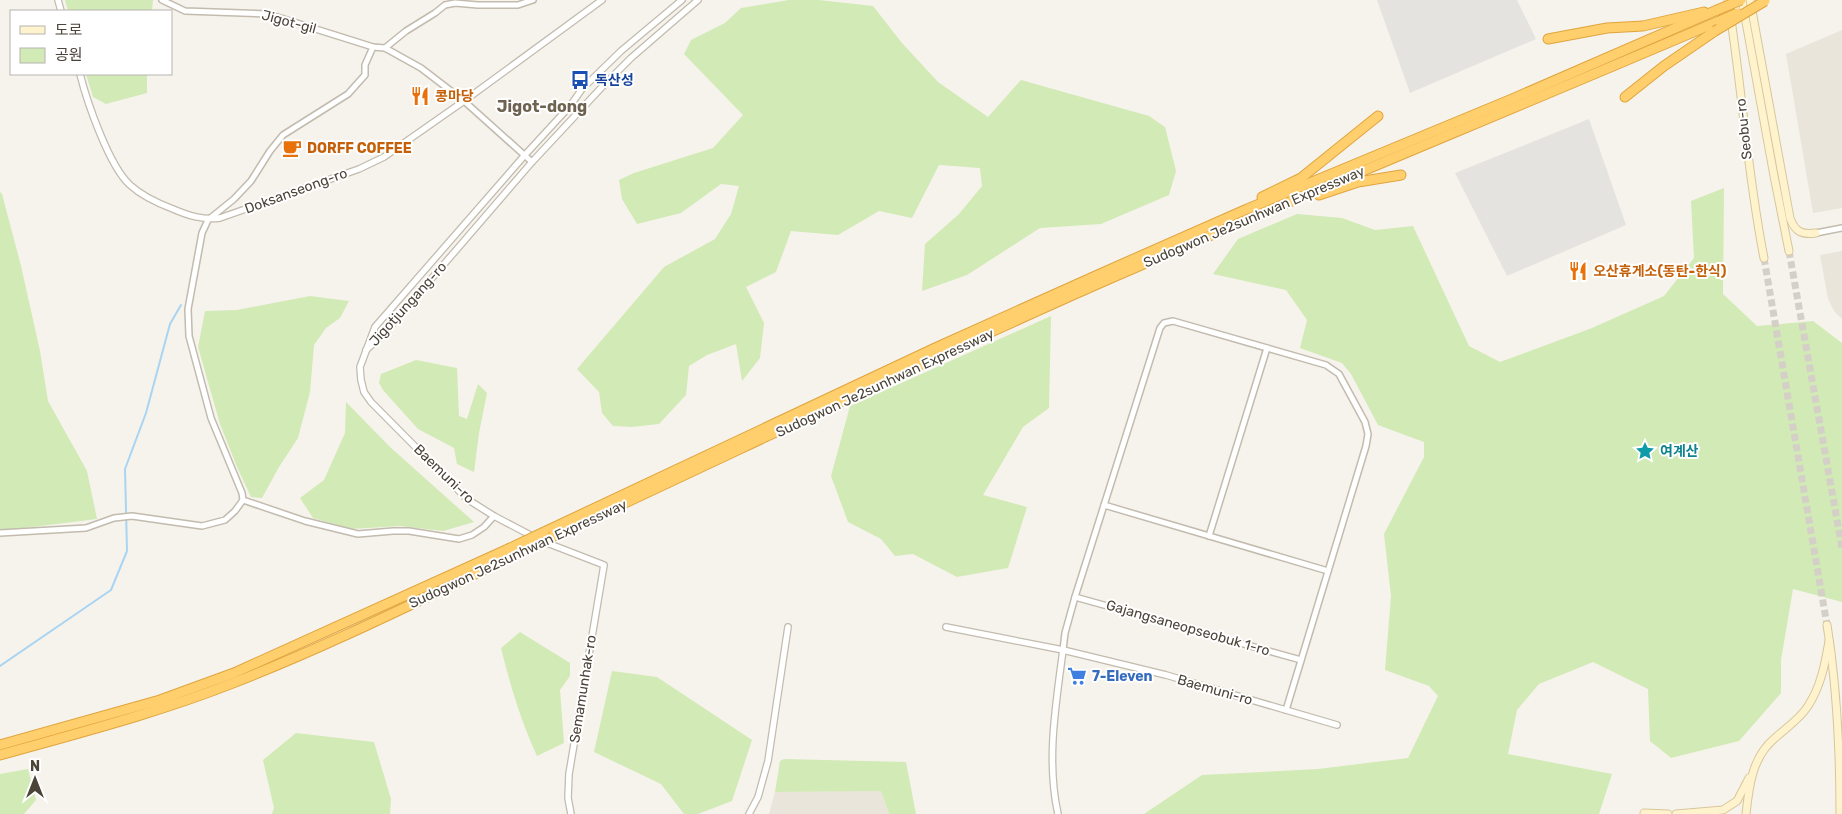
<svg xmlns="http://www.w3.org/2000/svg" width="1842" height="814" font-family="Rubik,'Noto Sans KR',sans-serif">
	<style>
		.residential { fill: #eae5da }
		.green { fill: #d2eab5 }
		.parking { fill: #e5e3e0 }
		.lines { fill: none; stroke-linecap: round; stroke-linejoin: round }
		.stream { stroke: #a9d4f2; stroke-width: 2 }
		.secondary-tunnel { stroke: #d4d0c8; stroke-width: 7; stroke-dasharray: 7 3.5; stroke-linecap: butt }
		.minor-casing { stroke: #c2bbae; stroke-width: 8 }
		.tertiary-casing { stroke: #c2bbae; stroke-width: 8 }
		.secondary-casing { stroke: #d6c79b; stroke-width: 9 }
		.motorway-casing { stroke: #e0a43c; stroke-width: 11 }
		.minor { stroke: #fff; stroke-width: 5 }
		.tertiary { stroke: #fff; stroke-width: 5.5 }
		.secondary { stroke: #fff3cd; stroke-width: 7 }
		.motorway { stroke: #ffcf6e; stroke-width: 9 }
		.motorway-bridge-casing { stroke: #e0a43c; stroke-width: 11; stroke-linecap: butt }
		.motorway-bridge { stroke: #ffcf6e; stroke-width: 9 }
		.labels { text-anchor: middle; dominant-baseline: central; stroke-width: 4; stroke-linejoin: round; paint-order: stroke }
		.street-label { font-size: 14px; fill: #4b4439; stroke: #fff }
		.transit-label { font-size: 14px; font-weight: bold; fill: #164399; stroke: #fff; text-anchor: start }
		.food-label { font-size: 14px; font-weight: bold; fill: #c56008; stroke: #fff; text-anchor: start }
		.culture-label { font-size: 14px; font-weight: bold; fill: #0d838f; stroke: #fff; text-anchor: start }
		.shop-label { font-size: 14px; font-weight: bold; fill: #366cbe; stroke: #fff; text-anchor: start }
		.quarter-label { font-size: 16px; font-weight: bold; fill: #6e6250; stroke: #fff }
	</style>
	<rect width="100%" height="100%" fill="#f6f3ec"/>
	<g class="residential">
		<path d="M1842,30V208L1813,213L1786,54Z"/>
		<path d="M1842,251V319L1834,311L1828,299L1820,255Z"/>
		<path d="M847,791H881L889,814H769L775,792Z"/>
	</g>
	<g class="green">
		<path d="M65,0H153L152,11H68Z"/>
		<path d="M789,0H819L873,6L902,43L938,82L988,117L1021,80L1149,116L1165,127L1176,171L1169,195L1101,224L1040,228L967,275L922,291L925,244L959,214L982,186L980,168L939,165L912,218L879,211L838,235L791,231L776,272L746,287L764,323L760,358L742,381L736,344L707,355L689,366L686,395L659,424L632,427L613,426L602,413L599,392L577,369L664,267L715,239L731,214L739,186L721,184L681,213L637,224L622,199L619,180L634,173L713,148L743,115L684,54L691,40L725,23L741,8Z"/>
		<path d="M86,74H147V93L106,104L93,97Z"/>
		<path d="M1724,188L1723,294L1757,326L1813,321L1842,343V602L1793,589L1781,660V693L1739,741L1671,758L1650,741L1648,689L1593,662L1539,684L1517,710L1508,754L1612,774L1599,814H1144L1202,775L1318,769L1408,758L1438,696L1429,686L1385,670L1391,596L1384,534L1424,457V442L1378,425L1351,374L1342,363L1300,348L1307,320L1286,290L1213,274L1238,239L1297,214L1342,218L1375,230L1413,226L1469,346L1500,362L1592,328L1664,296L1694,258L1691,201Z"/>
		<path d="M0,192L2,194L21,266L40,351L48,401L87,471L97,519L0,531Z"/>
		<path d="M310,296L349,301L340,318L326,328L314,345L310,392L298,438L279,467L262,498L251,497L237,467L220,424L198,347L205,311L237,310Z"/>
		<path d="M1051,316L1049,408L1023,427L983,495L1027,507L1008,568L957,577L913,554L895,556L881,539L848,522L831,476L850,406Z"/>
		<path d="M416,360L457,368L459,416L467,419L478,384L487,393L479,433L474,472L457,464L454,448L418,429L383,390L379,383L381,374Z"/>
		<path d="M346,402L390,447L474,522L443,531L400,526L351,529L313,518L300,498L324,480L345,433Z"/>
		<path d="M520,632L570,663V676L560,690L564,743L537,756C521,721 510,685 501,648Z"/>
		<path d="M612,671L657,677L752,740L732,801L698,814H684L661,784L594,752Z"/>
		<path d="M296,733L374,742L391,799L390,814H272L274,808L263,760Z"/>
		<path d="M784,759L906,762L916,814H889L881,791L775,792L780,761Z"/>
		<path d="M28,769L36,800L24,814H0V774Z"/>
	</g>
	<g class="parking">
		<path d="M1377,0H1517L1536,39L1410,93Z"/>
		<path d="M1589,119L1626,225L1507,276L1455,173Z"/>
	</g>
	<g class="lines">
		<path class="stream" d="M0,666L111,590L127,551L125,469L146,413L170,324L181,305"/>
		<g class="secondary-tunnel">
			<path d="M1789,251L1842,548"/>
			<path d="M1764,258L1827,625"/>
		</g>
		<g class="minor-casing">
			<g id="minor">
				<path d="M162,0L185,11L268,14L373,47L385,48L421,68L464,101L532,162"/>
				<path d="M385,48L406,31L435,13L445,5L455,3L478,5H518L533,0"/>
				<path d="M1816,233L1842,228"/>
				<path d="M243,500L305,521L358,534L393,531H409L459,539L472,535L484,527L494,516"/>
				<path d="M1104,505L1328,571"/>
				<path d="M0,533L86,528L114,518L132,516L202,526L225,520L235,511L243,500L242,493L211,418L189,336L188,309L202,233L208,220L234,199L251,181L270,151L283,135L348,94L365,75V65L373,47"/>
				<path d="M1209,536L1267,348"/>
				<path d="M1075,597L1301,660"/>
				<path d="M1063,650L1065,633L1075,597L1160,328L1164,323L1173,321L1326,365L1339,374L1365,422L1368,434L1366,446L1286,710"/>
			</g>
		</g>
		<g class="tertiary-casing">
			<g id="tertiary">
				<path d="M58,0L61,11"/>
				<path d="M80,74C87,102 109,166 130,185C142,196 157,203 173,209C189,216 203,220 220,218L359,169L384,157L464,101L602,0"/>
				<path d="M366,350L383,335L532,162L601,88L631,58L698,0"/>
				<path d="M534,537L494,516L467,499L371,402L364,392L361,380L360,367L375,327L524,156L570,106L582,89L621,51L682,0"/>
				<path d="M542,541L604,565L569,774L568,798L571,814"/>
				<path d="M946,627L1063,650L1166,675L1337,725"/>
				<path d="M749,814L758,797L768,761L788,627"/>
				<path d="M1058,814C1046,760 1056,704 1063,650"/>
			</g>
		</g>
		<g class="secondary-casing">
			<g id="secondary">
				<path d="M1728,0C1742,86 1747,173 1764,258"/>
				<path d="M1742,0L1774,176L1789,251"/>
				<path d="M1750,0L1790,218C1795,232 1802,235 1816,233"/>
				<path d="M1827,625C1837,687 1840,751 1840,814"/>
				<path d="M1644,813L1668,814"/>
				<path d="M1676,814L1723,810L1737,801L1749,778"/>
				<path d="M1746,814C1749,786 1752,757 1775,738C1786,728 1800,719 1808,706C1821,686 1825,664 1829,641"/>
			</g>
		</g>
		<g class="motorway-casing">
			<g id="motorway">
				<path d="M1548,39L1607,28L1643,26L1704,12"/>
				<path d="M1625,97L1664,66L1715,31"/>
				<path d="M1319,195L1358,182L1401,175"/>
				<path d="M1262,197L1301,178L1378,116"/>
				<path d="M544,532L935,348L1102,273L1247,209L1512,99L1717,10"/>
				<path d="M552,537C740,450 926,359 1116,276C1316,189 1518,107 1719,21"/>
				<path d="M0,745L160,700L234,673L508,549"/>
				<path d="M0,755C78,733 157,713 233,683C328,646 420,600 513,556"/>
			</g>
		</g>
		<use href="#minor" class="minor"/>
		<use href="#tertiary" class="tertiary"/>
		<use href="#secondary" class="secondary"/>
		<use href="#motorway" class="motorway"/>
		<g class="motorway-bridge-casing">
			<g id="motorway-bridge">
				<path d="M1717,10L1741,0"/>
				<path d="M1719,21L1737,13"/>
				<path d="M1715,31L1765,1"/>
				<path d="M508,549L544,532"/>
				<path d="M513,556L552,537"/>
			</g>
		</g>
		<use href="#motorway-bridge" class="motorway-bridge"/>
	</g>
	<defs>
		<g id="bus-bare" transform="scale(1.5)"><path d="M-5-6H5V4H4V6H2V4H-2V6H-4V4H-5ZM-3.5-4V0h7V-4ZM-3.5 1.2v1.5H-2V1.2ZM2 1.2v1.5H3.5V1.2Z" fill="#1a4fb4" stroke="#fff" stroke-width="2.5" paint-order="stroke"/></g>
		<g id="restaurant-bare" transform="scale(1.5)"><path d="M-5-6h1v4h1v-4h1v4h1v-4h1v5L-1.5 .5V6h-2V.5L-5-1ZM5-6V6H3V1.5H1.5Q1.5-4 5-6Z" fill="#e8710a" stroke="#fff" stroke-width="2.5" paint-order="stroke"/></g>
		<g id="cafe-bare" transform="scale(1.5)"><path d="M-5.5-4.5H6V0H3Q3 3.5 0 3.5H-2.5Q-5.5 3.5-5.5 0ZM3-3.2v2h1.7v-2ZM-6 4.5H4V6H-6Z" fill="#e8710a" stroke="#fff" stroke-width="2.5" paint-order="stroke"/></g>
		<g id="sight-bare" transform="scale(1.5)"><path d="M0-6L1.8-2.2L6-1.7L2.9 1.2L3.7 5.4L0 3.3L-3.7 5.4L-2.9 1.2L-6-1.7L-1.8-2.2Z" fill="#0f9aa8" stroke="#fff" stroke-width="2.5" paint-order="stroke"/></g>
		<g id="supermarket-bare" transform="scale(1.5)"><path d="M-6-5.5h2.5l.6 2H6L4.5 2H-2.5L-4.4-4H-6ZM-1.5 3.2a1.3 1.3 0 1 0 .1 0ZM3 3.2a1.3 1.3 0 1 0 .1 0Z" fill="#3f7fe0" stroke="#fff" stroke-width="2.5" paint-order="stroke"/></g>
	</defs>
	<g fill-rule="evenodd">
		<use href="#bus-bare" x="580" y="80"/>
		<use href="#restaurant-bare" x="420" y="96"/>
		<use href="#cafe-bare" x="292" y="148"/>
		<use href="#restaurant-bare" x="1578" y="271"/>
		<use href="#sight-bare" x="1645" y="451"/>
		<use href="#supermarket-bare" x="1077" y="676"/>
	</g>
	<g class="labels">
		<g class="street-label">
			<text transform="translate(289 22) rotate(15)">Jigot-gil</text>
			<text transform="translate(1744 129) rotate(-96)">Seobu-ro</text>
			<text transform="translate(296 191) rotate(-20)">Doksanseong-ro</text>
			<text transform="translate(1254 217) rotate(-23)">Sudogwon Je2sunhwan Expressway</text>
			<text transform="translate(408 304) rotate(-48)">Jigotjungang-ro</text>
			<text transform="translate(885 383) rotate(-25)">Sudogwon Je2sunhwan Expressway</text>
			<text transform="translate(444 474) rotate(44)">Baemuni-ro</text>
			<text transform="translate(518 554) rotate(-25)">Sudogwon Je2sunhwan Expressway</text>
			<text transform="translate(1188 628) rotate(16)">Gajangsaneopseobuk 1-ro</text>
			<text transform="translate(583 689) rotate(-81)">Semamunhak-ro</text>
			<text transform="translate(1215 690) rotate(16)">Baemuni-ro</text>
		</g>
		<g class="transit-label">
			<text x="595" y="80">독산성</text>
		</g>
		<g class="food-label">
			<text x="435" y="96">콩마당</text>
			<text x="307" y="148">DORFF COFFEE</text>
			<text x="1593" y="271">오산휴게소(동탄-한식)</text>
		</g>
		<g class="culture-label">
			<text x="1660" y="451">여계산</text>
		</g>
		<g class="shop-label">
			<text x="1092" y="676">7-Eleven</text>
		</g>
		<g class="quarter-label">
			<text x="542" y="106">Jigot-dong</text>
		</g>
	</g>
	<rect x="10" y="10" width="162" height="65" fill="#ffffff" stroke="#b7b4b0"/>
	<rect x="20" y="26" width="25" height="8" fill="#fff3cd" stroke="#b7b4b0"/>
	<text x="55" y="35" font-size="15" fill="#4b4439">도로</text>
	<rect x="20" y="48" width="25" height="15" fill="#d2eab5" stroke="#b7b4b0"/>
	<text x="55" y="60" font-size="15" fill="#4b4439">공원</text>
	<g transform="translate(35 779)" stroke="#ffffff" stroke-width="4" paint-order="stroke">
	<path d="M0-4L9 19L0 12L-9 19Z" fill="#4b4439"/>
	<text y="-8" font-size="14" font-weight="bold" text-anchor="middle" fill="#4b4439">N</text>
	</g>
</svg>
